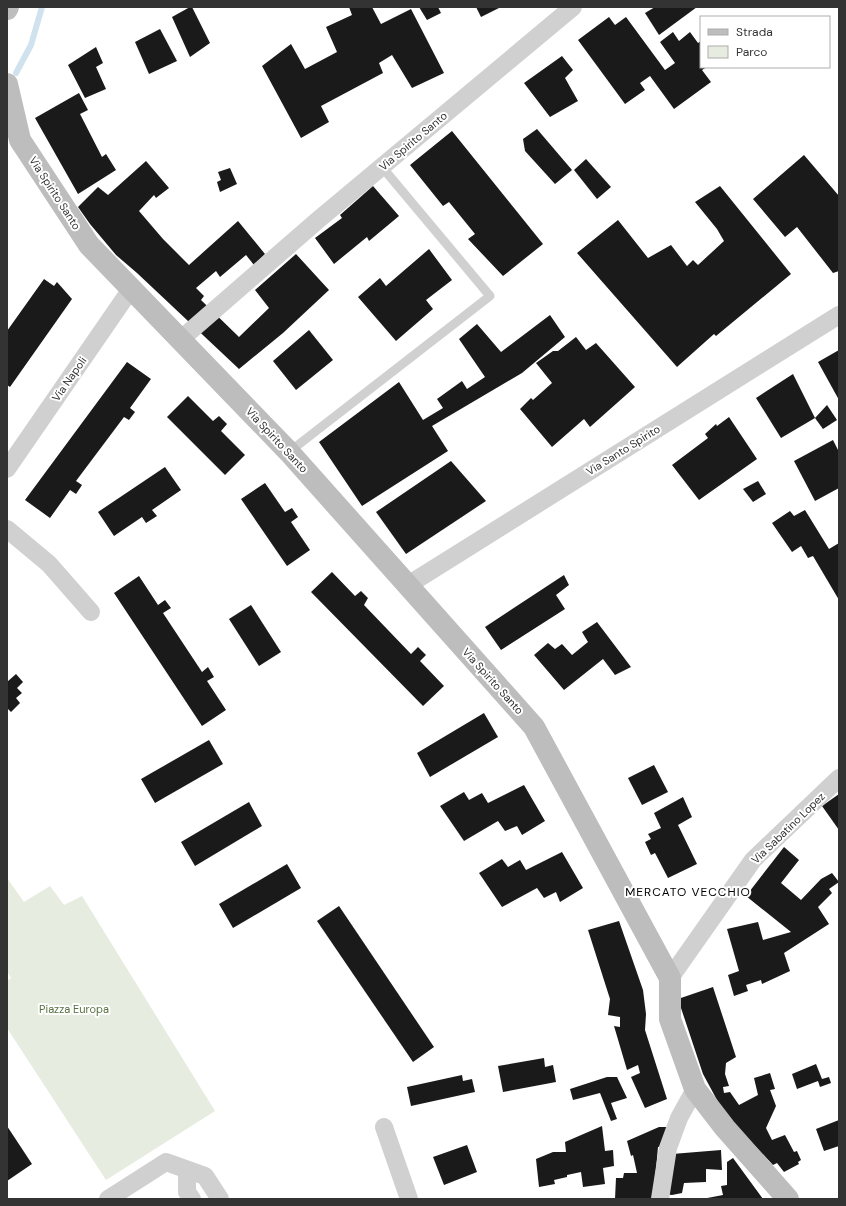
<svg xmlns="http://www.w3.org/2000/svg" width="846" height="1206" font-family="'DM Sans',sans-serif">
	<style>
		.green { fill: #e6ecdf }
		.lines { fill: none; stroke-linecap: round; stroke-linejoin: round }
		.stream { stroke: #cfe2ee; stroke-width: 6 }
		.building { fill: #1a1a1a }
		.lane { stroke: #d0d0d0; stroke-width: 9 }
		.street { stroke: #d0d0d0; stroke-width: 18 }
		.secondary { stroke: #bdbdbd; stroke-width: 22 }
		.labels { text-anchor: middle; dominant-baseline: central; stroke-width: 4; stroke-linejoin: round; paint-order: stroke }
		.street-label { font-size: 11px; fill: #333; stroke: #fff }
		.park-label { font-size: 11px; fill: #56703f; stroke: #fff }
		.neighbourhood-label { font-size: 12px; letter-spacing: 1px; fill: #000; stroke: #fff }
	</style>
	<rect width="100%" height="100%" fill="#fff"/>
	<path class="green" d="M7,878L24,902L50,886L64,905L82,896L215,1111L106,1180L7,1028V981L11,978L7,971Z"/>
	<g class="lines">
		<path class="stream" d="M16,73L31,45L42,7"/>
	</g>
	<g class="building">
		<path d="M190,7H192L210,43L190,57L172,17Z"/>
		<path d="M349,7H372L381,24L411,9L444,73L412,88L392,55L379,63L383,73L321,106L329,122L301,138L262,66L291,44L305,69L337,52L326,27L352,15Z"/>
		<path d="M419,7H438L441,13L427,20Z"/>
		<path d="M476,7H501L481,17Z"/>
		<path d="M655,7H697L659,35L645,13Z"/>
		<path d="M609,17L615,25L626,17L665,70L675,63L660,42L673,32L679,41L690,32L698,43L701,41V67H707L702,70L711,82L674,109L650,76L640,83L645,90L625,104L578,40Z"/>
		<path d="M160,29L177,61L149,74L135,42Z"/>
		<path d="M96,47L103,63L96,67L106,89L85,98L68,65Z"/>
		<path d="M562,56L573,70L565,78L578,101L550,117L524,83Z"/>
		<path d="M79,93L88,110L80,114L102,157L106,154L116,170L78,194L35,118Z"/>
		<path d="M537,129L572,170L555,184L525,151L523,139Z"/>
		<path d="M452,131L543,244L503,276L468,239L475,234L449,202L443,206L410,165Z"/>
		<path d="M804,155L839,196V271L833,273L797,227L785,237L753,199Z"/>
		<path d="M586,159L611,187L597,199L574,170Z"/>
		<path d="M146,161L169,188L156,198L154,195L139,211L163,239L189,265L238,221L265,254L254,265L246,255L220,277L216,271L196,288L204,296L201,300L239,337L269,308L255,290L296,254L329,290L283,333L239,369L137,273L116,255L90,224L78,207L98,187L108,195Z"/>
		<path d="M230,168L237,184L220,192L217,182L221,180L218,172Z"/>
		<path d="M373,186L399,216L369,241L367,237L334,264L315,238L342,218L340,215Z"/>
		<path d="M720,186L791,274L716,336L714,334L677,367L577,253L618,220L648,258L671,245L687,266L693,260L698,265L724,241L717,229L695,202Z"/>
		<path d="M429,249L452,280L426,300L433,309L396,341L358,297L380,278L386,286Z"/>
		<path d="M44,279L54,286L57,282L72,299L10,387L7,385V331Z"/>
		<path d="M550,315L565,337L522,373L432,426L448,451L362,506L319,442L399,382L423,420L443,408L437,399L462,381L467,389L485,377L459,339L477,324L501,352Z"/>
		<path d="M309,330L333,360L296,390L273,361Z"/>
		<path d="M576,337L586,350L596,343L635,387L590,427L584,419L552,447L520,409L531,398L533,400L552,383L536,363L553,351H558Z"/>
		<path d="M839,350V400L818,362Z"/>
		<path d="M127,362L151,379L130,408L135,412L129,420L124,417L76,481L82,485L76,494L70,490L50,518L25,500Z"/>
		<path d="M793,374L815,418L781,438L756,398Z"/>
		<path d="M188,396L213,421L219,416L227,424L221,431L245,455L225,475L167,417Z"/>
		<path d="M827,405L837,420L823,429L815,418Z"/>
		<path d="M729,417L757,459L699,500L672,465L708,438L705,434L716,424L717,426Z"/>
		<path d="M833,440L839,452V488L815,501L794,461Z"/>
		<path d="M451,461L486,501L406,554L376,512Z"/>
		<path d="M165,467L181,490L152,510L157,516L146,523L142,517L114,536L98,512Z"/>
		<path d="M758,481L766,494L753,502L743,489Z"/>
		<path d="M265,483L285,512L292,508L298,517L291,522L310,550L287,566L241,499Z"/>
		<path d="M805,510L829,549L839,543V600L813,556L808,558L801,546L792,552L772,523L790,511L794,516Z"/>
		<path d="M332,572L355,596L361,591L368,598L364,605L411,654L418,647L426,655L420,661L444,686L423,706L311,592Z"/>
		<path d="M564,575L569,585L556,595L565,609L501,650L485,627Z"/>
		<path d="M139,576L158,605L165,600L171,608L163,613L202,672L208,667L214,677L207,681L226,710L202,726L114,593Z"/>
		<path d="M251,605L281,652L259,666L229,619Z"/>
		<path d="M597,622L631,667L615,675L603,659L564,690L534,655L548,643L555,649L562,644L572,655L588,642L582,632Z"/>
		<path d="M16,674L23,682L17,688L22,693L16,698L20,703L11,712L7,708V682Z"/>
		<path d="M484,713L498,737L430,777L417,753Z"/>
		<path d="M209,740L223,764L155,803L141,779Z"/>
		<path d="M654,765L668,792L642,805L628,778Z"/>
		<path d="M524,785L545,821L522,835L517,826L505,831L498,821L464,841L440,806L464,792L469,800L482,793L488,803Z"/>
		<path d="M839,794V830L822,806Z"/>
		<path d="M683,797L692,817L678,825L697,864L668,878L655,853L651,855L645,842L651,839L648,834L661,828L654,813Z"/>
		<path d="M249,802L262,826L195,866L181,842Z"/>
		<path d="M784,847L799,860L781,883L801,900L821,879L832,873L839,882L829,889L832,893L818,907L829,924L784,953L790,971L762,984L761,980L746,985L748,991L734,996L728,975L739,971L727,929L758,922L763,940L791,932L746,896Z"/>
		<path d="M562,852L583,888L560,902L556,892L544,898L537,888L502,907L479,873L502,859L508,867L520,860L526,870Z"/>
		<path d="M287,864L301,888L233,928L219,904Z"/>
		<path d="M339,906L434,1047L413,1062L317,921Z"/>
		<path d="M619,921L643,990L646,1014L645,1030L667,1099L645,1108L631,1077L640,1073L638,1065L627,1070L614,1026L620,1027V1017L608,1015L610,999L588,930Z"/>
		<path d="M713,987L736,1057L726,1063L725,1074L729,1086L723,1087L724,1093L730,1092L739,1105L758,1095L754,1078L770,1073L775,1089L770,1090L776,1106L766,1128L772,1140L785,1135L794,1152L797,1151L801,1160L798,1162L799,1164L784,1172L777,1163L773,1165L724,1113L703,1074L678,999Z"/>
		<path d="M544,1058L545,1067L553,1065L556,1082L503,1092L498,1066Z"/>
		<path d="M816,1064L822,1079L829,1077L831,1083L820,1087L818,1081L797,1089L792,1074Z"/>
		<path d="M462,1075L463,1081L472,1079L475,1092L411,1106L407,1087Z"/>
		<path d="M607,1077H617L627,1098L611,1103L617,1119L611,1121L600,1093L573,1100L570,1089Z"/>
		<path d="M839,1120V1146L824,1151L816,1129Z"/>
		<path d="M7,1126L32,1164L7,1181Z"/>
		<path d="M602,1126L605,1151L613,1150L614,1166L603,1168L605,1184L583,1187L581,1172L567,1175V1177L554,1180L555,1184L539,1187L536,1159L553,1152H566L565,1142Z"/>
		<path d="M659,1127H666L667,1140L663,1146L658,1147L656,1169L652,1199H615L616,1178H623L624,1173H637L633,1155L631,1156L627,1141Z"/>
		<path d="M467,1145L477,1172L444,1185L433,1157Z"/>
		<path d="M721,1150L722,1170L706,1169V1182L684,1183L682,1193L672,1195L664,1194L672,1154Z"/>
		<path d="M733,1158L763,1199H702L723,1195L721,1186L727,1185V1162Z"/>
	</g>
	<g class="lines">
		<path class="lane" d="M289,452L490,296L382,167"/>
		<g class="street">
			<path d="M180,340L318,220L573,7"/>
			<path d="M7,469L131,289"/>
			<path d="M7,529L49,564L91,612"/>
			<path d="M408,585L839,315"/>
			<path d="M670,978L753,860L839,778"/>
			<path d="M384,1127L409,1199"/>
			<path d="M187,1171V1192L192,1199"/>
			<path d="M108,1199L166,1162L205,1176L220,1199"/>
			<path d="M660,1199L668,1148L679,1118L695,1089"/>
		</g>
		<g class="secondary">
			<path d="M7,9L8,7"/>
			<path d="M7,84L20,140L89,245L289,452L534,727L670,978V1019L695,1089L725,1128L788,1199"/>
		</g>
	</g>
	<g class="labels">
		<g class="street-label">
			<text transform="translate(413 141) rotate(-40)">Via Spirito Santo</text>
			<text transform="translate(55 193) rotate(57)">Via Spirito Santo</text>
			<text transform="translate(69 379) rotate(-55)">Via Napoli</text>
			<text transform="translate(277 440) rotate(47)">Via Spirito Santo</text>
			<text transform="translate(623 450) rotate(-32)">Via Santo Spirito</text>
			<text transform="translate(493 681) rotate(48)">Via Spirito Santo</text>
			<text transform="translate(788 828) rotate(-44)">Via Sabatino Lopez</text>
		</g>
		<g class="park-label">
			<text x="74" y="1009">Piazza Europa</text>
		</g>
		<g class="neighbourhood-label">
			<text x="688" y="892">MERCATO VECCHIO</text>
		</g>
	</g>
	<rect width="846" height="1206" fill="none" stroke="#333333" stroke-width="16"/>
	<rect x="700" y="16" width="130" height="52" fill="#ffffff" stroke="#adadad"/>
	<rect x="708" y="29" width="20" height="6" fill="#bdbdbd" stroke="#adadad"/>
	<text x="736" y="36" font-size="12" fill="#333333">Strada</text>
	<rect x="708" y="46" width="20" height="12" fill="#e6ecdf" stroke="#adadad"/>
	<text x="736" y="56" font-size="12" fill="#333333">Parco</text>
</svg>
